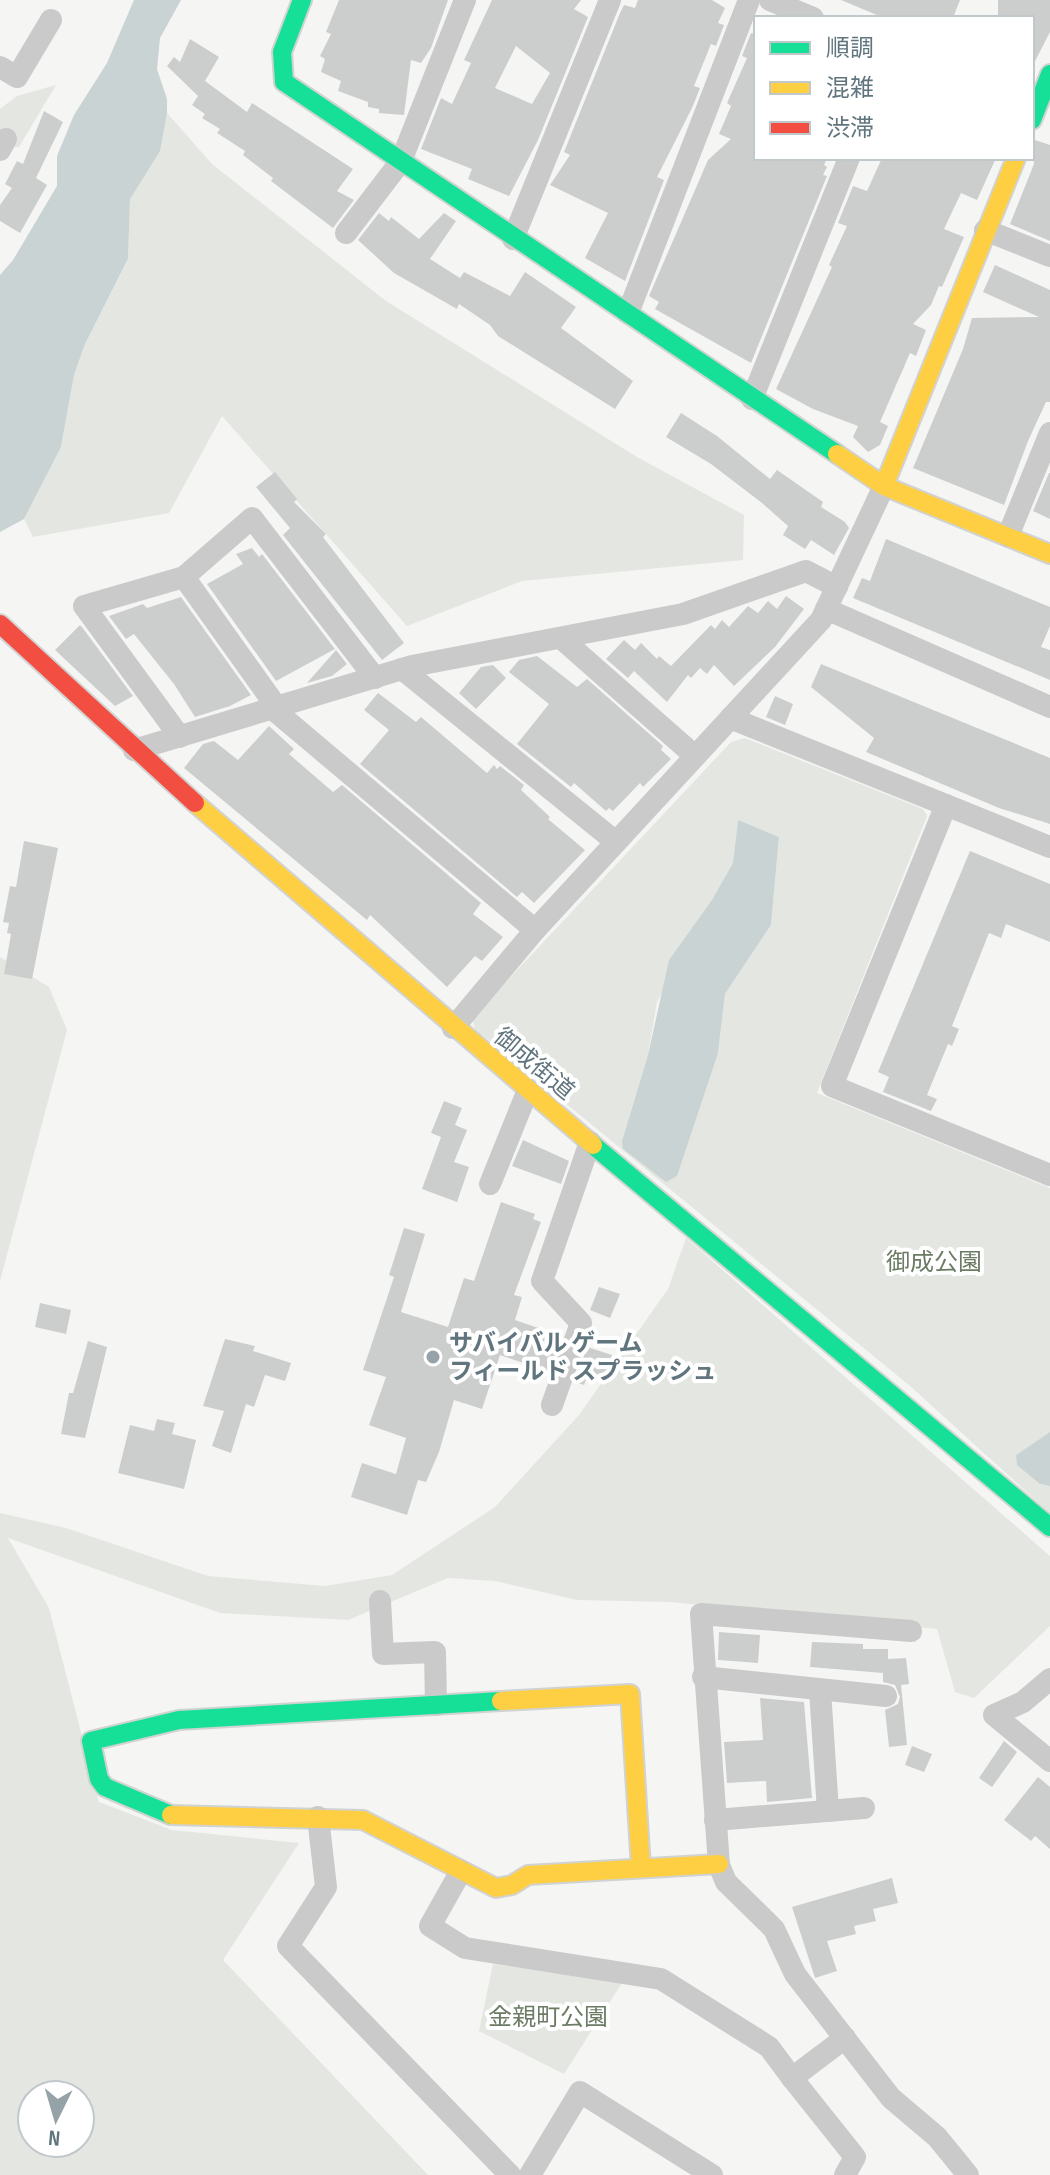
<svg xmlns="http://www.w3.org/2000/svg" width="1050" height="2175" font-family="'Sofia Sans Condensed','Noto Sans JP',sans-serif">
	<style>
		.green { fill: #e4e7e1; fill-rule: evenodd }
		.water { fill: #c9d3d4 }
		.building { fill: #cccece; fill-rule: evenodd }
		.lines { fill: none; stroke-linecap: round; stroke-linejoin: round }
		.fast-casing { stroke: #d1d3d3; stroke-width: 22 }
		.slow-casing { stroke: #d1d3d3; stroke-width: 22 }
		.jam-casing { stroke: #d1d3d3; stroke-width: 22 }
		.street { stroke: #cacacb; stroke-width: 22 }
		.fast { stroke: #16e098; stroke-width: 18 }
		.slow { stroke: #ffcf43; stroke-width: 18 }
		.jam { stroke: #f24e42; stroke-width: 18 }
		.poi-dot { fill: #95a2a7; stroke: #fff; stroke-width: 3 }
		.labels { text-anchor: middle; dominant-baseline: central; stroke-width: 8; stroke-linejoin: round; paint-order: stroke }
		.street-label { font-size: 24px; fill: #61757e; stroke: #fff }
		.park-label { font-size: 24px; fill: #6b7b64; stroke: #fff }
		.poi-label { font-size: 24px; font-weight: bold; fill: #61757e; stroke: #fff; text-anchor: start }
	</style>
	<rect width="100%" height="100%" fill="#f5f5f4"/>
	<g class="green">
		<path d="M56,85L19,147L0,149V109L17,96Z"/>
		<path d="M167,113L212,164L386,301L637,457L744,515L743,560L522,581L407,626L222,416L169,513L33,537L24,519L61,447L74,375L85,344L128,260L130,199Z"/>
		<path d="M745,738L923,809L927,816L817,1093L1050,1188V1432L1016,1455L1040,1484L1050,1486V1513L910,1386L475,1029L472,1018L731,742ZM738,821L779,837L771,925L725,994L718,1053L622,1141L648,1055L657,1002L733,863Z"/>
		<path d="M0,957L49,987L67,1030L0,1281Z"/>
		<path d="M686,1238L1050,1556V1626L974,1698L955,1692L937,1629L671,1602L577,1600L495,1581L448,1578L348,1620L220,1613L8,1538L49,1608L99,1802L172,1830L299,1843L223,1960L428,2175H0V1513L66,1528L208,1576L325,1586L392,1575L495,1507L579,1415L668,1289ZM32,2095H80V2143H32Z"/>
		<path d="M493,1964L622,1983L564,2074L479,2031Z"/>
	</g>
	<g class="water">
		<path d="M134,0H181L160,38L157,69L167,99V113L160,151L130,199L128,259L85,344L74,375L61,447L24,519L0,532V275L13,260L57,186V156L74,115L107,63Z"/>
		<path d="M738,820L779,837L771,925L725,994L718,1053L677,1176L666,1182L623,1149L622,1141L648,1055L669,960L712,900L733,863Z"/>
		<path d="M1050,1432V1486L1040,1484L1017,1465L1016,1455Z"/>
	</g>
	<g class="building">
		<path d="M339,0H448L431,48L421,63L411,60L404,115L379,113V109L368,107V102L338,91L341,81L321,72L325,59L320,56L331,34L326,32Z"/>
		<path d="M492,0H581L574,9L588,17L538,140L509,196L468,179L472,169L421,149L441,98L452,104L471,63L464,60ZM516,46L550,73L532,104L495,88Z"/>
		<path d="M638,0H712L725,8L718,23L724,25L716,46L711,44L694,86L700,88L692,108L657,177L664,180L625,281L585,258L608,213L550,185L570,155L564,152L620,13L624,5L635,8Z"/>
		<path d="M841,0H960L953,18H884Z"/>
		<path d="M998,0H1050V32L1032,67V18H998Z"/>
		<path d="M751,33L756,34V158H827L824,165L827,167L823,175L827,176L751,363L655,309L659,302L649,296L708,160L731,139L719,134L731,106L727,103L747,58L742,56Z"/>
		<path d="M190,39L219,57L205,81L247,112L252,103L353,169L337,191L354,200L333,228L271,181L273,178L243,155L245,151L217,133L220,129L202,118L205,114L192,105L198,96L167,66L174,57L180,62Z"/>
		<path d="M44,111L63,122L36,178L47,185L20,233L0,221V205L12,188L5,184L17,161L23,164Z"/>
		<path d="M1032,139L1050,145V241L1010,224L1034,164Z"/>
		<path d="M882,158H996L977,200L961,193L944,229L964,237L942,287L939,286L931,305L913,324L926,330L916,356L910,353L880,422L888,426L880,445L868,452L853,437L858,426L813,409L776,389L832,267L829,265L847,226L838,223L853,186L867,191Z"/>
		<path d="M379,213L389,221L391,217L419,239L444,213L456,221L430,259L460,278L464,272L510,296L525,272L576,307L561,328L633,381L615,409L498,336L490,325L459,304L457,309L394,273L358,240Z"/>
		<path d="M995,265L1050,290V402H1046L1028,441L1004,505L913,468L963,349L972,318L1039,317L983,292Z"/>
		<path d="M681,413L717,436L770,479L777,470L823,502L821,507L845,522L849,528L834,555L811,540L805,549L783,535L788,526L762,503L711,464L666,437Z"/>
		<path d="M275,472L297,499L294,502L326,534L323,537L404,643L382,660L283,535L290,528L256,487Z"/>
		<path d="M1049,473H1050V519L1033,511Z"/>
		<path d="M886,539L1050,607V626L1041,647L1050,650V680L853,598L862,578L870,581Z"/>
		<path d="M252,548L259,557L262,554L335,649L276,681L207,584L243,564L236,554Z"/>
		<path d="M786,596L804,609L775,647L734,686L714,665L707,674L700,668L691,678L688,675L667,702L634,671L628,678L606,659L624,640L635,650L641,643L657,659L659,656L671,666L711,625L715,629L722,620L729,627L748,606L758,613L768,601L777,609Z"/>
		<path d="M181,597L251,695L230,706L195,717L174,684L134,634L126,639L109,616L143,604L147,608Z"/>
		<path d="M80,625L82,627L133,696L115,706L55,650Z"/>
		<path d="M336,650L347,664L332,676L307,683Z"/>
		<path d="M537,656L577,687L587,679L663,746L661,750L671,759L643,787L640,783L613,811L609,808L606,811L574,783L571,787L517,744L549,704L509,672L519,660Z"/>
		<path d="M821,664L1050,758V824L999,808L866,752L874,738L811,687Z"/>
		<path d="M493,665L506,678L476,709L459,693L481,667Z"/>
		<path d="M378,693L416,722L421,717L487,773L494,765L497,769L500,766L524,785L521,790L550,817L548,819L585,850L534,903L522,892L517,897L360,764L389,730L364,710Z"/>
		<path d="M775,696L793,704L785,725L766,717Z"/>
		<path d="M269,726L294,749L289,754L333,792L342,785L481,903L473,914L503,937L482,961L475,956L447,987L370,915L367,920L184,768L203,744L214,741L238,760Z"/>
		<path d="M24,841L58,848L32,979L4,974L11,934L7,933L9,923L3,922L10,886L16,887Z"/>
		<path d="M970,851L1050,884V942L1006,924L1001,938L989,933L952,1026L959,1029L952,1046L948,1044L927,1095L937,1099L931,1111L883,1092L889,1077L878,1072Z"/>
		<path d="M444,1101L462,1108L455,1125L467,1130L454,1162L469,1167L457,1202L422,1189L441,1137L431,1133Z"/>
		<path d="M523,1140L569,1161L561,1184L512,1166Z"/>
		<path d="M501,1202L535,1214L533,1219L541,1222L514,1295L522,1297L515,1320L547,1331L542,1347L556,1352L549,1372L500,1355L482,1409L454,1400L439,1452L426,1482L418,1480L407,1515L351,1497L362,1463L396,1474L406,1438L369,1425L386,1377L363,1370L394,1277L389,1275L404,1228L425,1234L401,1312L448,1327L464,1278L474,1281Z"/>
		<path d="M599,1287L620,1294L610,1318L590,1310Z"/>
		<path d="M40,1303L71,1310L66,1334L35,1327Z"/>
		<path d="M225,1339L255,1346L253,1351L291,1363L285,1381L265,1375L254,1407L246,1404L231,1453L212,1446L224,1411L203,1406Z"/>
		<path d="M88,1341L107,1347L85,1438L61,1434L69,1393H73Z"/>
		<path d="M587,1347L612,1355L603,1380L588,1374L584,1385L575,1382Z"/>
		<path d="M157,1419L175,1423L172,1434L196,1440L184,1489L118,1473L130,1425L154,1431Z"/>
		<path d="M719,1632L760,1635L758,1663L718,1660Z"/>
		<path d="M812,1642L863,1644V1649H888V1659L906,1658L909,1684L901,1685L907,1745L889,1747L885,1710L898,1704L900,1697L895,1685L883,1682V1673L810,1667Z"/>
		<path d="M760,1698L804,1702L812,1798L767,1802L766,1781L727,1783L724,1742L763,1740Z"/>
		<path d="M1004,1741L1017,1752L992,1787L979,1778Z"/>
		<path d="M912,1746L932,1754L924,1772L905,1765Z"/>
		<path d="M1038,1777L1050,1787V1849L1035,1836L1031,1841L1004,1820Z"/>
		<path d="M892,1878L898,1903L873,1909L876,1921L854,1926L856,1934L827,1941L837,1971L815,1978L792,1907Z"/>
	</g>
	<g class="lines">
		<g class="fast-casing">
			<g id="fast">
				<path d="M302,0L282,52L284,82L837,454"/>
				<path d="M1032,120L1050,74"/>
				<path d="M593,1145L1050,1527"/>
				<path d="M171,1815L105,1787L99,1779L91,1741L179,1720L501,1701"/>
			</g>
		</g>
		<g class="slow-casing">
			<g id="slow">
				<path d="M837,454L884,486L1050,554"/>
				<path d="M884,486L1016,158"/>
				<path d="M195,803L593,1145"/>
				<path d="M501,1701L630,1694L641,1868"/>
				<path d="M171,1815L363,1820L496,1888L512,1885L528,1875L719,1864"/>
			</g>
		</g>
		<g class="jam-casing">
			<path id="jam" d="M0,624L195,803"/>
		</g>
		<g class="street">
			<path d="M770,0L813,18"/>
			<path d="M0,67L17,77L51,20"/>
			<path d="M0,150L6,139"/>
			<path d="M985,230L1050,256"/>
			<path d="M346,233L401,161L465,0"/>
			<path d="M513,239L610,0"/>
			<path d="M628,313L749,0"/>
			<path d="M752,399L849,158"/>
			<path d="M1008,536L1050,433"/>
			<path d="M184,577L278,709"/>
			<path d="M826,609L1050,707"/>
			<path d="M562,639L695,756"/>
			<path d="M402,669L616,842"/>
			<path d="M274,710L535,930"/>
			<path d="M730,718L1050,847"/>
			<path d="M180,737L84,606L184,577L252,518L375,678"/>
			<path d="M134,750L412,666L683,614L806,571L837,587"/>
			<path d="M946,805L832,1086L1050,1175"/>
			<path d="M453,1028L535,930L821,620L884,486"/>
			<path d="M490,1184L528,1090"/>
			<path d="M552,1405L581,1323L542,1281L590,1142"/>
			<path d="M380,1601L383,1654L435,1652L436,1705"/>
			<path d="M911,1631L701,1614L719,1865L726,1882L774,1929L795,1974L891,2098L937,2137L968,2175"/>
			<path d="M703,1677L886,1696"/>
			<path d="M1050,1679L1023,1702L994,1715L1050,1761"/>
			<path d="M820,1690L828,1811"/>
			<path d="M318,1817L326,1887L288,1946L510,2175"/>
			<path d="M715,1820L864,1808"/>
			<path d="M461,1871L430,1926L465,1948L661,1979L769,2047L792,2078L845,2038"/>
			<path d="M792,2078L855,2157L845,2175"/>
			<path d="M530,2175L580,2092L712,2175"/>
		</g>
		<use href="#fast" class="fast"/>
		<use href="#slow" class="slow"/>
		<use href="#jam" class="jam"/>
	</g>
	<circle class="poi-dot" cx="433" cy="1357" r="8"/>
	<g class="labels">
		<g class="street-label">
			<text transform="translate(534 1064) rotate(40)">御成街道</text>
		</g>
		<g class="park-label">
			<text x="934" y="1262">御成公園</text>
			<text x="548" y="2017">金親町公園</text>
		</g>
		<g class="poi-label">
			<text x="449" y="1343">サバイバル ゲーム<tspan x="449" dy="28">フィールド スプラッシュ</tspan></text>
		</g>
	</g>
	<rect x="754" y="16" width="280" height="144" fill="#ffffff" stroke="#c0c8cb" stroke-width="2"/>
	<rect x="770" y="42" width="40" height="12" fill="#16e098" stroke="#c0c8cb" stroke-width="2"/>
	<text x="826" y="56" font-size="24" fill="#61757e">順調</text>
	<rect x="770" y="82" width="40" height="12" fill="#ffcf43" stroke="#c0c8cb" stroke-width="2"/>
	<text x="826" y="96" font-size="24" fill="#61757e">混雑</text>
	<rect x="770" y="122" width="40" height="12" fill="#f24e42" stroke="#c0c8cb" stroke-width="2"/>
	<text x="826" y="136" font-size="24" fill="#61757e">渋滞</text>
	<g transform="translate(56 2119) rotate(185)"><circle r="38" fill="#ffffff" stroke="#c0c8cb" stroke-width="2"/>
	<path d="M0-6L14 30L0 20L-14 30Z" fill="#95a2a7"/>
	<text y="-12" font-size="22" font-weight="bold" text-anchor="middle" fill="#61757e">N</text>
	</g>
</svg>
